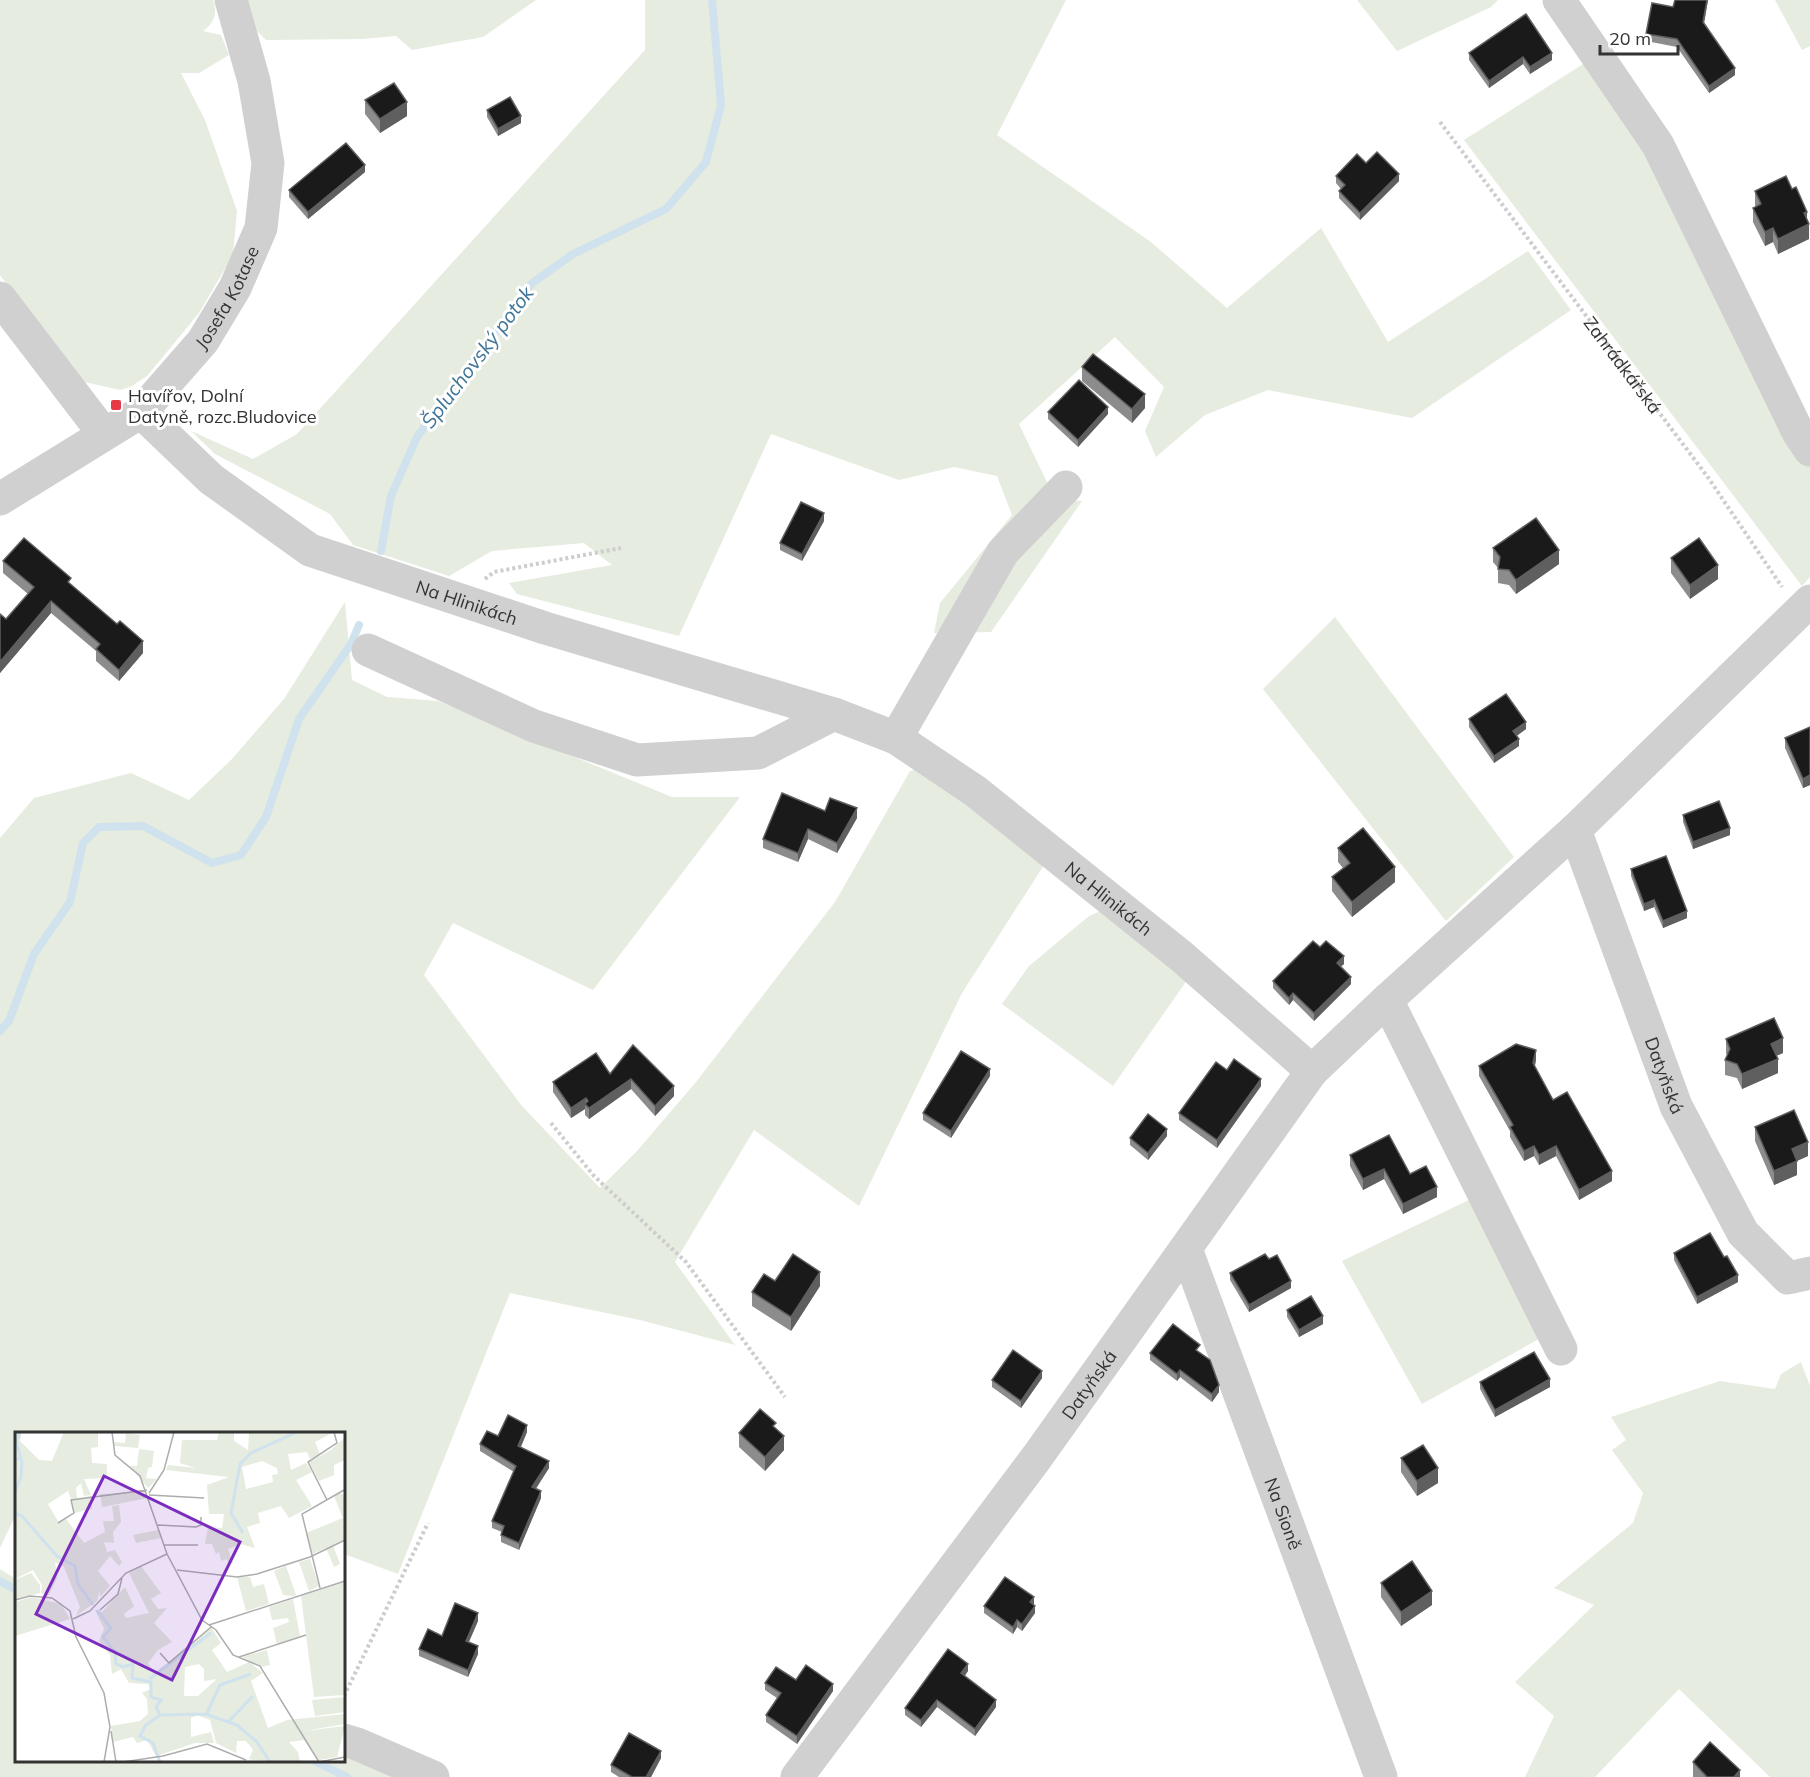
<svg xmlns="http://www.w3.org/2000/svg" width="1810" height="1777" font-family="Mulish,sans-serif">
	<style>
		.green { fill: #e6ecdf }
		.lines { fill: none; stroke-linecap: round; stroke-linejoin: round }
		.stream { stroke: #cfe2ee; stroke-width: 8 }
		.path { stroke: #cdcdcd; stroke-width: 4; stroke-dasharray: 3 3; stroke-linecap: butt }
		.minor { stroke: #d0d0d0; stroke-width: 33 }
		.wall { fill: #8c8c8c }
		.shaded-wall { fill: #5f5f5f }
		.building { fill: #1a1a1a; stroke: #5f5f5f; stroke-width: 1.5 }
		.poi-dot { fill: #e63946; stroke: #fff; stroke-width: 2 }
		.labels { text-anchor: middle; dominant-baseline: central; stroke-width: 6; stroke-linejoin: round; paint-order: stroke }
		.street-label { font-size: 18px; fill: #333; stroke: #fff }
		.poi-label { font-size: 18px; fill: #333; stroke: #fff; text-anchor: start }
		.water-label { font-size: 20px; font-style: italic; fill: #3f7597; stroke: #fff }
		.inset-river { fill: none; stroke: #cfe2ee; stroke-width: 3 }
		.inset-road { fill: none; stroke: #adadad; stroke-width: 1.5 }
		.view { fill: #7b2cbf; fill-opacity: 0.15; stroke: #7b2cbf; stroke-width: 3 }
		.inset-edge { fill: none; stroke: #333; stroke-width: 3 }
	</style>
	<rect width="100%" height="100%" fill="#fff"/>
	<g class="green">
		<path d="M0,0H213C218,13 214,23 203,31L221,35L229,55L199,73H181L205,120L237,211L233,255L199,313L147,376L130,387L120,390L80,381L0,275Z"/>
		<path d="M247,0H536L483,37L412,50L396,36L362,39L266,40L257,31Z"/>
		<path d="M645,0H1066L997,135L1151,242L1227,308L1321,228L1388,342L1528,251L1571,310L1412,418L1268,390L1205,415L1156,457L1145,431L1164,387L1115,337L1019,424L1055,499L1082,501L991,632L934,633L940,603L1012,515L997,476L954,467L899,480L771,434L679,636L517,594L509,583L612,565L584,543L492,551L449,576L353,545L330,514L215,454L191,431L253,459L297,434L645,50Z"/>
		<path d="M1357,0H1498L1491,7L1397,51Z"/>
		<path d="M1775,0H1810V46L1802,50Z"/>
		<path d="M1591,59L1649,149L1810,464V577L1802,586L1464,140Z"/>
		<path d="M345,602L352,680L387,697L438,701L672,797H740L593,990L453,923L424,975L522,1106L600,1188L637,1151L696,1082L835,902L910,771L936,764L1044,865L962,993L859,1206L754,1130L675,1262L735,1345L640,1320L510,1293L398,1574L344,1554V1434H16V1514L0,1548V838L34,798L131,773L189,800L231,760L284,699Z"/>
		<path d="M1335,617L1514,857L1446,921L1263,689Z"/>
		<path d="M1110,907L1190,976L1113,1086L1002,1004L1029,966L1089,916Z"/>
		<path d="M1475,1197L1546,1335L1422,1404L1342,1261Z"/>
		<path d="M1801,1362L1810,1386V1777H1770L1679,1689L1595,1777H1525L1554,1716L1515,1682L1594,1605L1554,1588L1633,1523L1643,1493L1612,1450L1626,1440L1611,1417L1720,1381L1775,1389L1781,1374Z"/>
		<path d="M0,1569L16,1579V1760H344V1740L433,1777H0Z"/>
	</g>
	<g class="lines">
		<g class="stream">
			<path d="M381,551L391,496L417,437L531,284L573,254L666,209L706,162L721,105L712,0"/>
			<path d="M0,1031L9,1021L34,954L70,902L83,843L99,827L143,826L212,863L241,855L266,817L299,719L351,644L359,625"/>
			<path d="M0,1581L16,1590"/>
			<path d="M312,1760L347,1777"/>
		</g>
		<g class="path">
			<path id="s1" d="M1440,122L1707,476L1782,587"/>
			<path d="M485,579L494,572L621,548"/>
			<path d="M551,1123L594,1176L686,1262L785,1397"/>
			<path d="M344,1696L428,1523"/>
		</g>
		<g class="minor">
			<path d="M1559,0L1658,145L1798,432L1810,450"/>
			<path d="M0,298L104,434"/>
			<path id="s2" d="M141,412L211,479L310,550L545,628L834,714L896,738L975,791L1181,956L1312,1071"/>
			<path id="s3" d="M0,499L141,412L203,341L235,288L261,228L268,163L254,81L231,0"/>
			<path d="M368,650L534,726L637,760L758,753L834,714"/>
			<path d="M896,738L1003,552L1066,487"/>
			<path id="s4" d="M1575,830L1676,1106L1743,1233L1788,1278L1810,1273"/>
			<path d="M1387,1000L1561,1349"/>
			<path id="s5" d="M1186,1249L1381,1777"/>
			<path d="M344,1740L357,1744L433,1777"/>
			<path id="s6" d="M797,1777L1037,1457L1312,1071L1387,1000L1575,830L1810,601"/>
		</g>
	</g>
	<g class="wall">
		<path d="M1675,0H1708L1704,23L1735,75L1709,93L1677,47L1646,41V34L1673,7Z"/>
		<path d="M1469,53L1552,60L1530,74L1523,64L1489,88L1469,60Z"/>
		<path d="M365,100L407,116L380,133L365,114Z"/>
		<path d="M487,110L521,123L498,136L487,117Z"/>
		<path d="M1366,163L1399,181L1360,220L1339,198V191L1341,189L1336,183V176Z"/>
		<path d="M365,172L308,219L289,197V190Z"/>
		<path d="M1755,191L1807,221L1809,239L1778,254L1773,242L1765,246L1753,222V208L1756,207L1755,205Z"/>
		<path d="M1082,367L1145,408L1132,423L1082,381Z"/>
		<path d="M1048,412L1108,414L1078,447L1048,419Z"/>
		<path d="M824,521L802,561L780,550V543Z"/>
		<path d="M1493,548L1559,564L1516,594L1509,585L1498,583V568L1493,562Z"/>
		<path d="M1671,558L1718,579L1690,599L1671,573Z"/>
		<path d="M3,561L71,585L143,653L119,681L96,661V651L51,613L0,673V614L6,619L28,594L3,573Z"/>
		<path d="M1469,719L1526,729L1517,736L1519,746L1494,763L1469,727Z"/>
		<path d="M1810,727V785L1803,788L1785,748V738Z"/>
		<path d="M825,811L857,818L837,853L808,839L798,862L763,848V839Z"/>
		<path d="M1683,815L1730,835L1693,849L1683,822Z"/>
		<path d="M1338,848L1395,882L1352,917L1332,891V877L1343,868L1338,862Z"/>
		<path d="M1631,869L1687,918L1663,928L1654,907L1644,911L1631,876Z"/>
		<path d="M1320,947L1344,964L1340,967L1351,984L1314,1021L1293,1000L1289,1005L1273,988V981Z"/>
		<path d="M1726,1039L1783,1053L1776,1056L1778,1073L1742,1089L1737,1078L1725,1075V1060L1727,1055L1726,1053Z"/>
		<path d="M633,1045L674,1096L655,1116L631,1089L589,1119L585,1115V1109L571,1118L553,1092V1082L610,1074Z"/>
		<path d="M1536,1060L1535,1066L1553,1100L1612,1181L1579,1200L1556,1156L1539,1165L1534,1156L1524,1161L1510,1137V1131L1479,1076V1066Z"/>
		<path d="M990,1076L951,1138L923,1120V1113Z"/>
		<path d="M1261,1086L1217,1148L1179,1120V1113Z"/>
		<path d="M1755,1127L1808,1156L1797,1161V1175L1774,1185L1755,1141Z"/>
		<path d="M1167,1136L1148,1160L1130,1145V1138Z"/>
		<path d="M1350,1155L1410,1174L1437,1197L1403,1214L1384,1179L1363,1190L1350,1166Z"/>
		<path d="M1674,1253L1738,1282L1697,1304L1674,1260Z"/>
		<path d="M1269,1259L1291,1288L1249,1312L1230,1280V1273Z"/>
		<path d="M820,1286L791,1331L752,1306V1292Z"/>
		<path d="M1287,1310L1323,1324L1299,1337L1287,1317Z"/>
		<path d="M1199,1352L1219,1392L1212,1402L1180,1377L1177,1381L1150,1360V1353Z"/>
		<path d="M1042,1378L1021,1408L992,1387V1380Z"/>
		<path d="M1480,1382L1550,1387L1495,1417L1480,1389Z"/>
		<path d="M527,1432L521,1447L549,1468L536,1489L541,1498L519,1550L501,1542V1535L502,1532L492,1528V1521L514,1472L480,1451V1444L498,1436Z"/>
		<path d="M739,1433L784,1450L765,1471L739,1447Z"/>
		<path d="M1401,1458L1438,1483L1417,1496L1401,1472Z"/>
		<path d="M1381,1583L1432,1605L1401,1626L1381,1597Z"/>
		<path d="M1034,1604L1035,1613L1022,1631L1017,1627L1013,1634L984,1613V1606Z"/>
		<path d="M478,1621L469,1642L478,1654L468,1677L419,1656V1649L442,1636Z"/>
		<path d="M968,1671L965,1676L996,1707L975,1736L937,1707L921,1727L905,1715V1708Z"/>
		<path d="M796,1680L833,1691L797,1744L766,1722V1715L777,1698L765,1690V1683Z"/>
		<path d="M661,1758L651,1777H619L611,1772V1765Z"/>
		<path d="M1693,1762L1740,1777H1693Z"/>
	</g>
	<g class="shaded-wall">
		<path d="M1707,0H1708L1703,29V22Z"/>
		<path d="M1552,53V60L1530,74V67Z"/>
		<path d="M1523,57V64L1489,88V81Z"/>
		<path d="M1735,68V75L1709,93V86Z"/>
		<path d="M407,102V116L380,133V119Z"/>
		<path d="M521,116V123L498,136V129Z"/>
		<path d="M365,165V172L308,219V212Z"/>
		<path d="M1399,174V181L1360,220V213Z"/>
		<path d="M1807,212V225L1809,224V239L1778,254V239L1804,213Z"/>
		<path d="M1773,228V242L1765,246V232Z"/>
		<path d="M1145,394V408L1132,423V409Z"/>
		<path d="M1108,407V414L1078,447V440Z"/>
		<path d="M824,513V521L802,561V554Z"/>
		<path d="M1559,550V564L1516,594V580Z"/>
		<path d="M1718,565V579L1690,599V585Z"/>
		<path d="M51,601V613L0,673V662Z"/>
		<path d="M143,641V653L119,681V670Z"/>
		<path d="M1526,722V729L1513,738V731Z"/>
		<path d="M1519,739V746L1494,763V756Z"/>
		<path d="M1810,775V785L1803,788V779Z"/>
		<path d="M857,808V818L837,853V843Z"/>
		<path d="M1730,828V835L1693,849V842Z"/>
		<path d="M808,829V839L798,862V853Z"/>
		<path d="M1395,867V882L1352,917V902Z"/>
		<path d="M1654,900V907L1644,911V904Z"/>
		<path d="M1687,911V918L1663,928V921Z"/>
		<path d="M1344,956V964L1337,970V963Z"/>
		<path d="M1351,977V984L1314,1021V1013Z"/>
		<path d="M1293,993V1000L1289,1005V998Z"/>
		<path d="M1783,1038V1053L1771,1058V1044Z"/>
		<path d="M1536,1050V1060L1533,1073V1063Z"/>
		<path d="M1778,1059V1073L1742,1089V1074Z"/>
		<path d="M990,1069V1076L951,1138V1131Z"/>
		<path d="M631,1079V1089L589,1119V1108Z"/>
		<path d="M1261,1079V1086L1217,1148V1140Z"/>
		<path d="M674,1086V1096L655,1116V1106Z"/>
		<path d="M586,1098L585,1109L571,1118V1108Z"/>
		<path d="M1167,1129V1136L1148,1160V1153Z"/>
		<path d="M1808,1142V1156L1792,1163V1149Z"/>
		<path d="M1534,1146V1156L1524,1161V1151Z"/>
		<path d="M1556,1146V1156L1539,1165V1155Z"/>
		<path d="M1797,1161V1175L1774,1185V1171Z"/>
		<path d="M1384,1169V1179L1363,1190V1179Z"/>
		<path d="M1612,1171V1181L1579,1200V1190Z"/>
		<path d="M1437,1187V1197L1403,1214V1204Z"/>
		<path d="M820,1272V1286L791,1331V1317Z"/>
		<path d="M1738,1275V1282L1697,1304V1297Z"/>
		<path d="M1291,1281V1288L1249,1312V1305Z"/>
		<path d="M1323,1316V1324L1299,1337V1330Z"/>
		<path d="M1180,1370V1377L1177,1381V1374Z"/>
		<path d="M1042,1371V1378L1021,1408V1401Z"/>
		<path d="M1550,1379V1387L1495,1417V1410Z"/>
		<path d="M1219,1385V1392L1212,1402V1394Z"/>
		<path d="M527,1425V1432L518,1453V1446Z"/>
		<path d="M784,1436V1450L765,1471V1457Z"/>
		<path d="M549,1461V1468L532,1494V1487Z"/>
		<path d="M1438,1468V1483L1417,1496V1481Z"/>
		<path d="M541,1491V1498L519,1550V1543Z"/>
		<path d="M1432,1591V1605L1401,1626V1612Z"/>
		<path d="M1034,1597V1604L1030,1610V1602Z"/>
		<path d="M1035,1606V1613L1022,1631V1624Z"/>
		<path d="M478,1613V1621L466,1648V1641Z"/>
		<path d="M1017,1620V1627L1013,1634V1627Z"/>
		<path d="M478,1646V1654L468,1677V1670Z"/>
		<path d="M968,1664V1671L961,1680V1673Z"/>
		<path d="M833,1684V1691L797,1744V1736Z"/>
		<path d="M937,1700V1707L921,1727V1720Z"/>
		<path d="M996,1700V1707L975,1736V1729Z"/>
		<path d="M661,1751V1758L651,1777H646Z"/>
		<path d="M1740,1770V1777H1734Z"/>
	</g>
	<g class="building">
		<path d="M1675,0H1707L1703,22L1735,68L1709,86L1677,39L1646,34L1652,3L1673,7Z"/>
		<path d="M1526,14L1552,53L1530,67L1523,57L1489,81L1469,53Z"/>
		<path d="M394,83L407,102L380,119L365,100Z"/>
		<path d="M510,97L521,116L498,129L487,110Z"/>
		<path d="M346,143L365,165L308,212L289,190Z"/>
		<path d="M1377,152L1399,174L1360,213L1339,191L1345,185L1336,176L1357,154L1366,163Z"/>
		<path d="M1786,176L1792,189L1796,187L1807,212L1804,213L1809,224L1778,239L1773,228L1765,232L1753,208L1761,204L1755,191Z"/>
		<path d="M1093,354L1145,394L1132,409L1082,367Z"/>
		<path d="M1079,380L1108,407L1078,440L1048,412Z"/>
		<path d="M801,502L824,513L802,554L780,543Z"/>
		<path d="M1536,518L1559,550L1516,580L1509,570L1498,569L1500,557L1493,548Z"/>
		<path d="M24,538L71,578L68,582L117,624L120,621L143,641L119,670L96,649L100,644L51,601L0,662V614L6,619L34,587L3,561Z"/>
		<path d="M1699,538L1718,565L1690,585L1671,558Z"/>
		<path d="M1506,694L1526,722L1513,731L1519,739L1494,756L1469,719Z"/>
		<path d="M1810,727V775L1803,779L1785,738Z"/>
		<path d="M782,793L825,811L830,798L857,808L837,843L808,829L798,853L763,839Z"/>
		<path d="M1719,801L1730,828L1693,842L1683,815Z"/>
		<path d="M1363,828L1395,867L1352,902L1332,877L1350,863L1338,848Z"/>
		<path d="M1666,856L1687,911L1663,921L1654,900L1644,904L1631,869Z"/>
		<path d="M1313,941L1320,947L1326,941L1344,956L1337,963L1351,977L1314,1013L1293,993L1289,998L1273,981Z"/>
		<path d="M1774,1018L1783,1038L1771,1044L1778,1059L1742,1074L1737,1064L1725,1060L1730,1049L1726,1039Z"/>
		<path d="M1516,1044L1536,1050L1533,1063L1553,1100L1567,1092L1612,1171L1579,1190L1556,1146L1539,1155L1534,1146L1524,1151L1510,1127L1513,1125L1479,1066Z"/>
		<path d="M633,1045L674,1086L655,1106L631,1079L589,1108L585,1104L588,1101L586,1098L571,1108L553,1082L596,1053L610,1074Z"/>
		<path d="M961,1051L990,1069L951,1131L923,1113Z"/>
		<path d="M1234,1059L1261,1079L1217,1140L1179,1113L1216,1062L1227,1070Z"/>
		<path d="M1794,1110L1808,1142L1792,1149L1797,1161L1774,1171L1755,1127Z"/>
		<path d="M1148,1114L1167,1129L1148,1153L1130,1138Z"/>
		<path d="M1389,1135L1410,1174L1426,1166L1437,1187L1403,1204L1384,1169L1363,1179L1350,1155Z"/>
		<path d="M1710,1233L1724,1257L1727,1256L1738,1275L1697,1297L1674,1253Z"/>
		<path d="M793,1254L820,1272L791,1317L752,1292L764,1274L775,1281Z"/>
		<path d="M1265,1254L1269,1259L1277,1255L1291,1281L1249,1305L1230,1273Z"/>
		<path d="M1311,1296L1323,1316L1299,1330L1287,1310Z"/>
		<path d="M1173,1324L1200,1345L1196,1350L1210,1360L1219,1385L1212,1394L1180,1370L1177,1374L1150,1353Z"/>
		<path d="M1013,1350L1042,1371L1021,1401L992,1380Z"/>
		<path d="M1534,1352L1550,1379L1495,1410L1480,1382Z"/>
		<path d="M760,1409L776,1423L773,1426L784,1436L765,1457L739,1433Z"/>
		<path d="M508,1415L527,1425L518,1446L549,1461L532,1487L541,1491L519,1543L501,1535L504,1526L492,1521L516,1466L480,1444L487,1431L498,1436Z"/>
		<path d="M1423,1445L1438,1468L1417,1481L1401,1458Z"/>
		<path d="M1412,1561L1432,1591L1401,1612L1381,1583Z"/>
		<path d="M1005,1577L1034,1597L1030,1602L1035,1606L1022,1624L1017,1620L1013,1627L984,1606Z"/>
		<path d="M455,1603L478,1613L466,1641L478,1646L468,1670L419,1649L428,1629L442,1636Z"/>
		<path d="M948,1649L968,1664L961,1673L996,1700L975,1729L937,1700L921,1720L905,1708Z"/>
		<path d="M806,1665L833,1684L797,1736L766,1715L781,1693L765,1683L776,1667L796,1680Z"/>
		<path d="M629,1733L661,1751L646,1777H632L611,1765Z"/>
		<path d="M1710,1742L1740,1770L1734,1777H1707L1693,1762Z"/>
	</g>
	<rect class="poi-dot" x="110" y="399" width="12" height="12" rx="3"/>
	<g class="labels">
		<g class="street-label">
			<text stroke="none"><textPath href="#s3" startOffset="310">Josefa Kotase</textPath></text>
			<text stroke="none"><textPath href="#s1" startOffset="304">Zahrádkářská</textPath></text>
			<text stroke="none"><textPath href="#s2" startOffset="384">Na Hlinikách</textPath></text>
			<text stroke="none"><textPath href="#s2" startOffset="1101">Na Hlinikách</textPath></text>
			<text stroke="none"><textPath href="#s4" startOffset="261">Datyňská</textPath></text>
			<text stroke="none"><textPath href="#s6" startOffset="489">Datyňská</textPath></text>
			<text stroke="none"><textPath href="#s5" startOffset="282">Na Sioně</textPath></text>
		</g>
		<g class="poi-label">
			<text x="128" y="395">Havířov, Dolní<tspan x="128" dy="21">Datyně, rozc.Bludovice</tspan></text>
		</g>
		<g class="water-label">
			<text transform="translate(477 357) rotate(-53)">Špluchovský potok</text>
		</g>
	</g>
	<g transform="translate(15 1432)">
		<rect width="330" height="330" fill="#fff"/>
		<path d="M0,0H7L5,9L24,28L37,29L49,0H83V15L76,16L77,31L92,32V46L69,47L76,63L69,64L66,51L61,56L62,66L56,67L53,59L33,72L44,91L51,87L69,111L90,100L88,89H99L97,74L104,73L106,90L98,100L99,111L89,110L92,120L100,118L107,130L104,134L95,124L83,139L95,154L85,165V158L82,169L61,184L65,175L49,135L40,130L42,146L33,164L26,161L27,153L18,138L0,147ZM204,0H219V9L233,18L234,0H319L300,10L305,22L295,27L292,20L273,22L276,38L291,31L297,40L281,48L297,74L274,86L266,74L243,81L245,91L232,95L240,116L226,112L213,117L218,131L215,132L211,127L206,129L204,120L201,122L197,112H190L193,95L207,96L209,82H194L192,53L214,45L151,38L153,33L181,36L165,31L167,8H202ZM247,29L262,36L263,42L257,43L258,50L231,57L227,35ZM111,1L125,3L123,16L99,14V10L110,11ZM330,5V28L319,33V43L304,49L294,30L316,18ZM124,17L139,19L137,35L133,36L131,46L142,47L133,56L115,34H122ZM131,60L133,66L87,75L85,62ZM325,61L330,64V107L318,113L325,132L319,135L311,116L297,122L291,101L328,86L319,64ZM76,64L77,77L59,81L56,68ZM143,98L146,106L121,111L118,103ZM295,127L304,154L294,159L284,130ZM126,134L146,161L136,167L143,177L152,176L139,191L157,210L143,218L133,231L140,241L196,195L206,211L197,218L212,240L234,230L248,241L236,249L253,296L272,288L330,282V292L289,299L330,294L322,325L304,328L289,308L274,310L283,320L285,330L238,328L234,327L238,318L231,309H222L221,321L201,311L195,288L182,283L176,286V305L196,300L199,311H180L141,324L132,308L122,311L118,305L98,310L96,294L125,289L133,282L132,267L127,261L136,257L133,252L114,251L106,237L97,242L95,223L84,209L89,197L80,178L87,180L110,155L119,174L109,182L111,186L134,181L114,141ZM184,232L189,237V249L202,247L183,264H169L170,235ZM271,134L281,163L278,164L268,163L259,139ZM16,141L25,153V161L0,167V148ZM222,145H235L238,155L249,152L254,172L231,179ZM330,150V263L299,265L286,164ZM17,165L46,172L55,187L0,204V170ZM278,167L285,204L262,213L258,196L274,190L273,186L257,188L254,175ZM252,218L255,233L247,235L227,225ZM330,265V280L300,284L297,268Z" fill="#e6ecdf" fill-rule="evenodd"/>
		<path class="inset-river" d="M0,27H6L1,9L5,0M0,59L6,45L7,28M0,81L7,84L42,124L60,134L63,152L78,173M228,101L216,81L225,32L236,21L282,0M82,178L96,196L88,205L100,220L101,232L108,235L118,232L117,246L136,250V265L146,268L141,275L145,283L131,293L125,304L138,311L145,330M134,247L196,201M192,281L205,253L236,242M146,283L191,282L222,293L242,310L255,330M214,289L238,264"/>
		<path class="inset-road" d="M97,0L100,23L125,44L152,122L187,188L201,198L218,223L245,234L304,330M134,61L149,38L159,0M134,63L189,66M312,68L293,30L322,11L319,0M43,91L59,81L56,68L132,58M143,93L181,95L186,93V85M149,113H183M162,138L222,145L242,142L295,125L330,108M305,156L287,82L329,58M0,168L15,164L37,166L55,179L61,205L89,261L95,295L89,330M85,178L103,162L107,146M58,187L75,179L111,141L152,122M194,193L330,149M145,221L154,231L196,195M224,225L291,203M96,299L101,330M108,330L148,324L192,312L231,328M304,330L330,325"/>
		<path class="view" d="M89,44L225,110L157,248L21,182Z"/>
		<rect width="330" height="330" class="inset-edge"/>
	</g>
	<path d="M1600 45v9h78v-9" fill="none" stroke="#333333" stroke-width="3"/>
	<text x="1609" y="45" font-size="18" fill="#333333" stroke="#ffffff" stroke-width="4.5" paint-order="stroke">20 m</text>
</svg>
